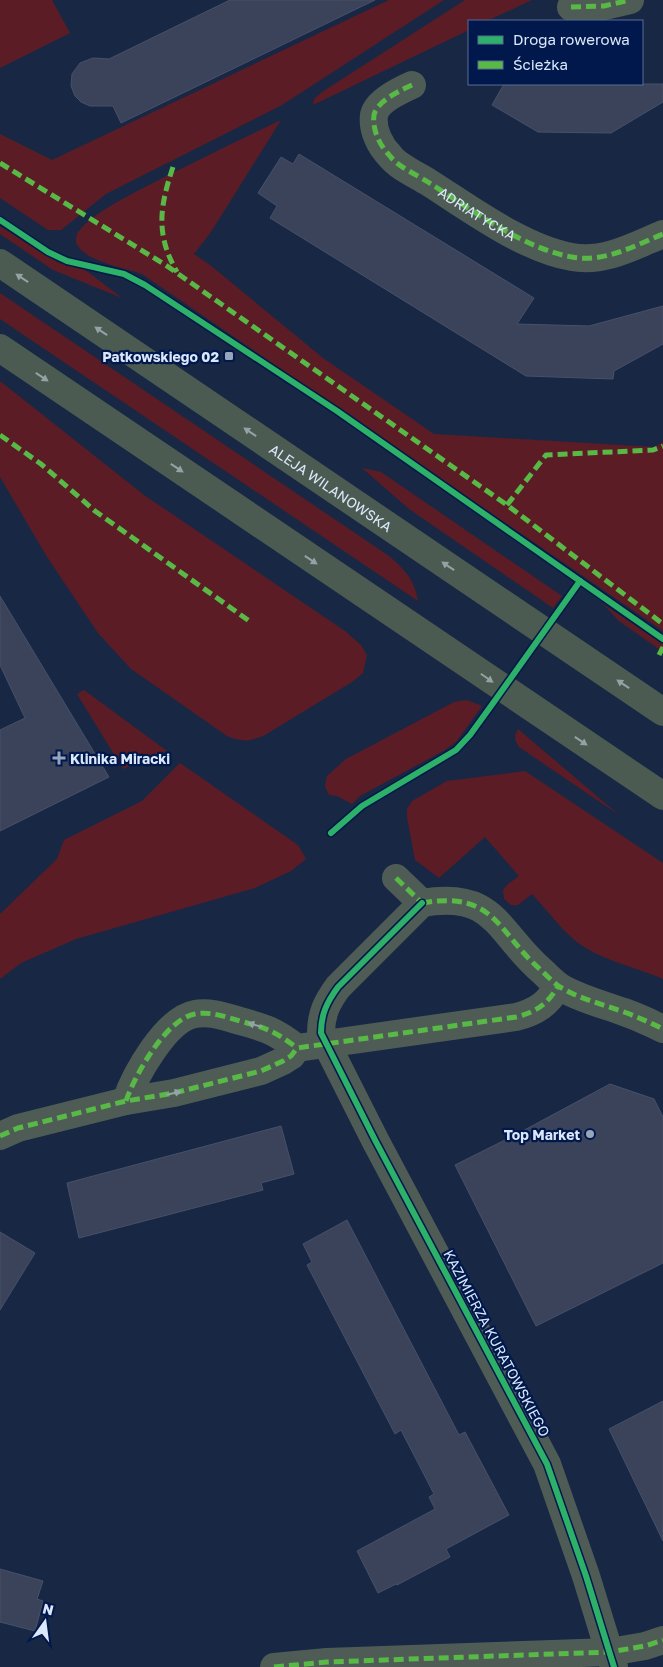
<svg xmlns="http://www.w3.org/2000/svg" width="663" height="1667" font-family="'Golos Text',sans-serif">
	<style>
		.green { fill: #5b1c25 }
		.building { fill: #3a435a; stroke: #485069 }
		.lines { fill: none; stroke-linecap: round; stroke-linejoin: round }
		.minor { stroke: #4f5c56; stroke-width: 28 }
		.secondary { stroke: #4c5b51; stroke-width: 28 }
		.quiet { stroke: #58b947; stroke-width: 5; stroke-dasharray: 10 5; stroke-linecap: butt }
		.cycleway-casing { stroke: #00184b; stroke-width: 9 }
		.cycleway { stroke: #2db169; stroke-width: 6 }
		.oneway { fill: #94a2a6 }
		.oneway2 { fill: #95a2a9 }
		.poi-dot { fill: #97a5bc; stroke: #00184b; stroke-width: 2 }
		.labels { text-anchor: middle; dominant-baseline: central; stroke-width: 4.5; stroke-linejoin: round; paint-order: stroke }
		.street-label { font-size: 14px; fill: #dbe8fc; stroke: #00184b }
		.poi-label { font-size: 14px; font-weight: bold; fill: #dbe8fc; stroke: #00184b; text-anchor: end }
	</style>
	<rect width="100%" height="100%" fill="#182844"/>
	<g class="green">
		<path d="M0,0H52L70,33L0,68Z"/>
		<path d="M389,0H444L282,105L106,194L61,230H48L0,198V134L52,160Z"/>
		<path d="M465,0H532L487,21H469V30L313,105L314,99L322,92Z"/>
		<path d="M281,120L211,232L194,254L210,265L323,358L434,434L654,447L663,442V631L142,274C125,268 82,261 76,242C76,238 76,234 79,231C92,214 126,197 145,187C190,164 235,142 281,120Z"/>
		<path d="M0,226L59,263L84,269L122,298L53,270L0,234Z"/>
		<path d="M0,293L389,556C405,570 414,579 418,601L0,319Z"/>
		<path d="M0,381L144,495L345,631L361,645L367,655L363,673L352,682L265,735C249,742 243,742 227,736L131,669L98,633L47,557L0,477Z"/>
		<path d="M362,468L381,472L562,596L553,608L409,509Z"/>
		<path d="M603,604L663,644V652L619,621Z"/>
		<path d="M84,690L167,751L123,769L77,694Z"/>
		<path d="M467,700L482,706L457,741L445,750L360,796L352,804L337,796L329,795L325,786L327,776L346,759L454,702Z"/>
		<path d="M518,729L619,815L519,747C514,740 514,736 518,729Z"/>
		<path d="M180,763L298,845L306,859L291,871L255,888L76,939L21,963L0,979V914L57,859L64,840L142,801Z"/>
		<path d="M525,771L663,863V979C638,968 608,962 584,947C565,935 548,911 532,894L518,905H511L504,899L503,890L508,884L519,876L485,837L439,878L415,860L407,817V809L412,801L447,781Z"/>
	</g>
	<g class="building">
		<path d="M230,0H375L121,123L113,106H90L81,102L75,96L71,86L72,74L80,63L93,58L109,59Z"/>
		<path d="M504,84H663V102L611,133L538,132L492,105Z"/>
		<path d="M299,154L534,298L517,324L589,326L663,306V344L614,371L613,379L526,376L270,218L277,206L258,193L281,157L293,164Z"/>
		<path d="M0,596L109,777L0,831V730L25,718L0,665Z"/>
		<path d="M610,1084L654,1099L663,1117V1263L536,1326L455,1165L517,1134Z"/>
		<path d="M281,1126L294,1174L261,1183L263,1190L79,1238L67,1183Z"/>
		<path d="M347,1220L459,1435L465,1432L509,1515L446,1549L450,1557L397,1585L396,1584L378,1593L357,1551L435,1509L429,1497L434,1494L401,1430L395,1434L307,1265L312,1262L303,1244Z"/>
		<path d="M0,1232L35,1253L0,1310Z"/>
		<path d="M663,1401V1541L609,1429Z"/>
		<path d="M0,1569L43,1581L37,1599L43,1601L35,1631L0,1622Z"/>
	</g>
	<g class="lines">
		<g class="minor">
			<path d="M571,7L604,6L630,0"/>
			<path d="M412,85C401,90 377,101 374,115C372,130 380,146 390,156C397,166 417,175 428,182C469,208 524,249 572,257C604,263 634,246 663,234"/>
			<path d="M396,878L422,903"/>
			<path d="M422,903L338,987C327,1002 321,1014 321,1033L375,1140L547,1464L586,1576L614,1667"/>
			<path d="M422,903C496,890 497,933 543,972C548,977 554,983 560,987C580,999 602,1004 624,1012C638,1017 651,1023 663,1029"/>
			<path d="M126,1101C135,1075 166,1019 195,1014C210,1011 226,1017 240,1021C266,1028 275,1031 297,1048"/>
			<path d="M0,1136L18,1128L126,1101L174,1093L261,1071L283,1061L291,1056L297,1048L516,1017C536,1012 548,1004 558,986"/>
			<path d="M274,1667L327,1662L610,1652L645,1646L663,1640"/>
		</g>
		<g class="secondary">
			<path id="s1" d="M0,263L663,712"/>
			<path d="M0,348L663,796"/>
		</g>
		<g class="quiet">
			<path d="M571,7L604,6L630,0"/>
			<path id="s2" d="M412,85C401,90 377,101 374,115C372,130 380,146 390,156C397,166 417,175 428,182C469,208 524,249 572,257C604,263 634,246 663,234"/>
			<path d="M0,163L167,266L507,505L663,624"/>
			<path d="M173,167C160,206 155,234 177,272"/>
			<path d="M0,435L41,464L95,511L252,623"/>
			<path d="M507,505L546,455L653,450L663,446"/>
			<path d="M659,655L663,647"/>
			<path d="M396,878L422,903"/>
			<path d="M422,903C496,890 497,933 543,972C548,977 554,983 560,987C580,999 602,1004 624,1012C638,1017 651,1023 663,1029"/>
			<path d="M126,1101C135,1075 166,1019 195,1014C210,1011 226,1017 240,1021C266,1028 275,1031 297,1048"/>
			<path d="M0,1136L18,1128L126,1101L174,1093L261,1071L283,1061L291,1056L297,1048L516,1017C536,1012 548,1004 558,986"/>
			<path d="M274,1667L327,1662L610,1652L645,1646L663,1640"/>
		</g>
		<g class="cycleway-casing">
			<g id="cycleway">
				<path d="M0,220L48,252L67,261L124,274L145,285L337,411L663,639"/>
				<path d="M331,833L362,806L456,750L470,735L491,706L580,581"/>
				<path d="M422,903L338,987C327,1002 321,1014 321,1033L375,1140L547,1464L586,1576L614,1667"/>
			</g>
		</g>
		<use href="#cycleway" class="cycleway"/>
	</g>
	<defs><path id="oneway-solid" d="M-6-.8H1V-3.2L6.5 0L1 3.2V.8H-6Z" transform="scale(1.25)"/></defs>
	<g class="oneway">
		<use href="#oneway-solid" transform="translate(22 278) rotate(-146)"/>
		<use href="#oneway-solid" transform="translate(101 331) rotate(-146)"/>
		<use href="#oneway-solid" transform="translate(42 377) rotate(34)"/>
		<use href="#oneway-solid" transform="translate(250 432) rotate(-146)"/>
		<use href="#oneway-solid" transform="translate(177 468) rotate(34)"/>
		<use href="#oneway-solid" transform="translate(311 560) rotate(34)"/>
		<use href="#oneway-solid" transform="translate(448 566) rotate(-146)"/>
		<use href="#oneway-solid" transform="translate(487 678) rotate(35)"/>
		<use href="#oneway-solid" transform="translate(623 684) rotate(-146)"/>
		<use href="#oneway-solid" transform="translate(581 741) rotate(34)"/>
	</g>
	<g class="oneway2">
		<use href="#oneway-solid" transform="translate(255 1025) rotate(-164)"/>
		<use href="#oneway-solid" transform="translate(174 1093) rotate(-13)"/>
	</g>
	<g class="poi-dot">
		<rect x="224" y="351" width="10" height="10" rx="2.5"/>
		<path d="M56.5 750.5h5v5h5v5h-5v5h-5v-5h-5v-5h5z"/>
		<circle cx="590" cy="1134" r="5"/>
	</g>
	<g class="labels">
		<g class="street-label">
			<text stroke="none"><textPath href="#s2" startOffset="200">ADRIATYCKA</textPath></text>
			<text stroke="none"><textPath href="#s1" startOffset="400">ALEJA WILANOWSKA</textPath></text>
			<text transform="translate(497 1343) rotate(62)">KAZIMIERZA KURATOWSKIEGO</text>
		</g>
		<g class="poi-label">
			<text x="219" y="356">Patkowskiego 02</text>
			<text x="70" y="758" text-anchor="start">Klinika Miracki</text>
			<text x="580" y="1134">Top Market</text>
		</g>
	</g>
	<rect x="468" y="20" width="175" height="65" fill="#00184b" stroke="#586b92"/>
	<rect x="478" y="36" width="25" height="8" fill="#2db169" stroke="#586b92"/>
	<text x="513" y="45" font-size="15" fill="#dbe8fc">Droga rowerowa</text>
	<rect x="478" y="61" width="25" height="8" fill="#58b947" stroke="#586b92"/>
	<text x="513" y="70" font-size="15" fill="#dbe8fc">Ścieżka</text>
	<g transform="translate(45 1622) rotate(14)" stroke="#00184b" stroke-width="4" paint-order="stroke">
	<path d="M0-4L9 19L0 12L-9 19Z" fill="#dbe8fc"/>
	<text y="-8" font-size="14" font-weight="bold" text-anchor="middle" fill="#dbe8fc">N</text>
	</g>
</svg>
